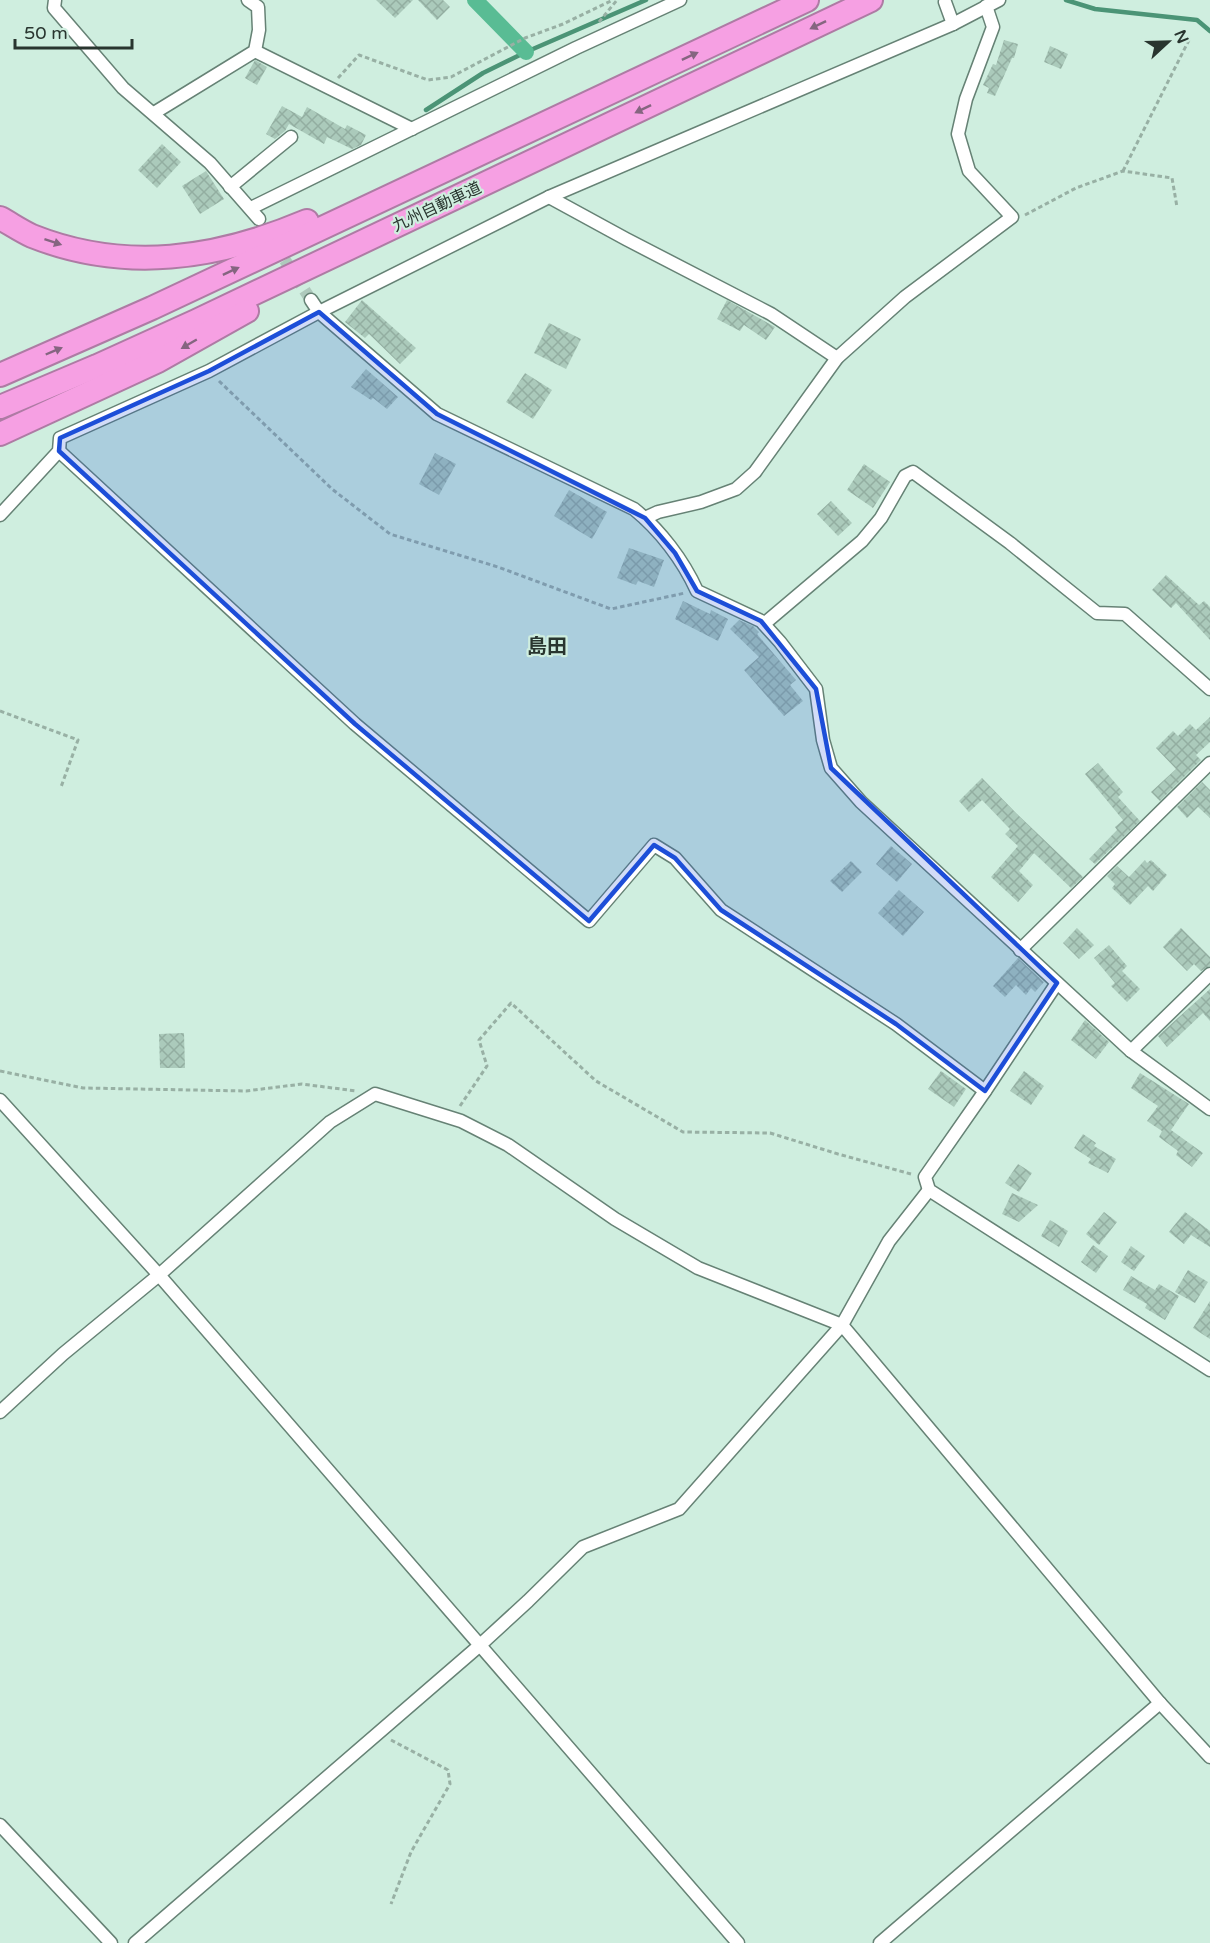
<svg xmlns="http://www.w3.org/2000/svg" width="1210" height="1943" font-family="'Varela Round','Noto Sans JP',sans-serif">
	<style>
		.lines { fill: none; stroke-linecap: round; stroke-linejoin: round }
		.stream { stroke: #4b9476; stroke-width: 4.5 }
		.canal { stroke: #59bc94; stroke-width: 16 }
		.building { fill: url(#building-cross-hatch) }
		.street-tunnel { stroke: #aec9bc; stroke-width: 12; stroke-dasharray: 12 6; stroke-linecap: butt }
		.street-casing { stroke: #668275; stroke-width: 15 }
		.highway-casing { stroke: #ae7ba4; stroke-width: 26 }
		.path { stroke: #98b0a4; stroke-width: 3; stroke-dasharray: 4.5 3; stroke-linecap: butt }
		.street { stroke: #fff; stroke-width: 12 }
		.highway { stroke: #f6a0e3; stroke-width: 22 }
		.oneway { fill: #856580 }
		.marked { fill: #1d4ed8; fill-opacity: 0.2; stroke: #1d4ed8; stroke-width: 4.5; stroke-linejoin: round }
		.labels { text-anchor: middle; dominant-baseline: central; stroke-width: 4.5; stroke-linejoin: round; paint-order: stroke }
		.street-label { font-size: 16px; fill: #29352f; stroke: #cfeedf }
		.quarter-label { font-size: 20px; font-weight: bold; fill: #29352f; stroke: #cfeedf }
	</style>
	<defs>
		<pattern id="building-cross-hatch" width="8" height="8" patternUnits="userSpaceOnUse" patternTransform="scale(1.5)"><rect width="8" height="8" fill="#abcabb"/><path d="M0 0l8 8M0 8l8-8" fill="none" stroke="#93aea1"/></pattern>
	</defs>
	<rect width="100%" height="100%" fill="#cfeedf"/>
	<g class="lines">
		<g class="stream">
			<path d="M1066,0L1095,9L1197,20L1210,31"/>
			<path d="M426,110L483,73L526,52L646,0"/>
		</g>
		<path class="canal" d="M475,0L526,52"/>
	</g>
	<g class="building">
		<path d="M376,0H413L395,18Z"/>
		<path d="M418,0H443L450,7L437,20Z"/>
		<path d="M1004,40L1018,44L1014,58H1012L995,96L987,93L989,88L983,85L993,64L996,65Z"/>
		<path d="M1050,46L1068,54L1061,69L1044,62Z"/>
		<path d="M255,60L267,67L257,85L245,78Z"/>
		<path d="M282,106L302,117L307,107L345,129L347,125L366,135L361,145L352,149L327,137L324,144L289,124L285,131L275,139L266,134Z"/>
		<path d="M162,144L181,162L157,188L138,170Z"/>
		<path d="M206,171L224,199L200,214L182,186Z"/>
		<path d="M362,300L416,348L400,364L369,334L365,338L345,322Z"/>
		<path d="M727,300L775,327L766,340L744,325L740,331L717,319Z"/>
		<path d="M549,323L581,339L566,369L534,353Z"/>
		<path d="M366,369L398,397L387,409L373,398L371,400L351,387Z"/>
		<path d="M525,373L552,390L533,419L506,402Z"/>
		<path d="M435,453L456,464L439,495L419,484Z"/>
		<path d="M864,464L890,482L873,508L847,490Z"/>
		<path d="M569,490L607,512L592,539L554,516Z"/>
		<path d="M831,501L852,523L838,536L817,514Z"/>
		<path d="M629,548L664,560L654,587L638,581L636,585L617,578Z"/>
		<path d="M1166,575L1199,605L1204,601L1210,607V640L1176,603L1171,608L1152,590Z"/>
		<path d="M683,601L710,614L711,610L728,619L718,641L675,619Z"/>
		<path d="M739,620L753,626L759,632L757,634L796,680L790,685L803,701L784,716L744,670L759,657L730,629Z"/>
		<path d="M1210,717V742L1196,755L1201,760L1160,801L1151,792L1176,769L1156,748L1173,731L1178,736L1190,724L1196,730Z"/>
		<path d="M1098,763L1123,792L1118,797L1140,821L1095,864L1089,859L1117,830L1115,827L1123,820L1085,774Z"/>
		<path d="M982,778L1016,813L1083,877L1071,888L1034,853L1019,871L1033,885L1018,902L991,877L1018,846L1005,834L1010,829L982,800L969,812L959,801Z"/>
		<path d="M1202,782L1210,790V818L1198,807L1187,818L1177,807Z"/>
		<path d="M891,846L912,864L897,882L876,864Z"/>
		<path d="M1145,860L1147,863L1151,860L1167,875L1153,891L1148,886L1130,905L1112,888L1115,884L1107,876L1117,866L1129,877Z"/>
		<path d="M851,861L862,872L842,892L830,881Z"/>
		<path d="M899,890L924,912L903,936L878,913Z"/>
		<path d="M1077,928L1094,945L1079,959L1063,943Z"/>
		<path d="M1181,928L1210,957V966L1201,971L1194,964L1187,971L1163,947Z"/>
		<path d="M1109,945L1127,966L1122,971L1140,989L1127,1002L1111,986L1115,983L1094,958Z"/>
		<path d="M1018,958L1044,982L1035,992L1031,988L1026,995L1016,985L1005,997L993,986Z"/>
		<path d="M1210,989V1021L1203,1013L1167,1047L1158,1036Z"/>
		<path d="M1085,1020L1109,1042L1096,1059L1071,1040Z"/>
		<path d="M184,1033L185,1068H160L159,1034Z"/>
		<path d="M941,1071L966,1089L954,1107L928,1089Z"/>
		<path d="M1024,1071L1044,1086L1031,1105L1010,1091Z"/>
		<path d="M1140,1073L1189,1104L1171,1130L1203,1153L1192,1167L1176,1155L1178,1151L1159,1137L1162,1131L1147,1121L1158,1106L1131,1088Z"/>
		<path d="M1083,1134L1096,1143L1094,1146L1116,1159L1108,1173L1088,1163L1091,1159L1074,1148Z"/>
		<path d="M1018,1164L1032,1173L1019,1192L1005,1183Z"/>
		<path d="M1012,1193L1038,1205L1019,1222L1002,1214Z"/>
		<path d="M1104,1212L1117,1222L1099,1245L1086,1234Z"/>
		<path d="M1185,1212L1210,1231V1247L1191,1235L1184,1244L1169,1232Z"/>
		<path d="M1050,1220L1068,1231L1059,1247L1041,1236Z"/>
		<path d="M1093,1245L1108,1256L1096,1273L1081,1262Z"/>
		<path d="M1131,1246L1145,1256L1134,1271L1121,1262Z"/>
		<path d="M1188,1270L1208,1282L1195,1303L1175,1292Z"/>
		<path d="M1131,1276L1155,1290L1159,1284L1179,1296L1165,1320L1145,1308L1147,1304L1123,1290Z"/>
		<path d="M1210,1301V1339L1193,1328Z"/>
	</g>
	<g class="lines">
		<path class="street-tunnel" d="M275,245L311,300"/>
		<g class="street-casing">
			<g id="street">
				<path d="M55,0L54,8L123,88L210,163L259,219"/>
				<path d="M945,2L953,24"/>
				<path d="M255,51L412,129"/>
				<path d="M154,113L255,51L259,30L258,7L248,0"/>
				<path d="M230,187L291,137"/>
				<path d="M549,197L626,239L771,314L837,358"/>
				<path d="M251,208L576,48L680,0"/>
				<path d="M311,300L319,312L437,414L634,509C660,530 683,560 697,591L761,621L780,642L816,689L823,740L831,768L861,802L1131,1051L1210,1109"/>
				<path d="M59,451L355,724L589,921L654,845L675,858L721,910L896,1024L985,1091"/>
				<path d="M0,515L59,451L60,438L209,371L319,312L549,197L953,24L999,0"/>
				<path d="M645,518L658,512L701,502L736,489L755,472L837,358L905,297L1012,217L969,171L958,134L966,99L993,27L986,6"/>
				<path d="M764,624L862,541L881,518L905,476L913,472L1010,543L1097,613L1125,614L1210,689"/>
				<path d="M1020,950L1210,763"/>
				<path d="M1057,983L985,1091L925,1177L929,1190L1210,1370"/>
				<path d="M1131,1051L1210,974"/>
				<path d="M0,1100L159,1275L738,1943"/>
				<path d="M0,1412L63,1354L159,1275L330,1122L375,1094L461,1121L508,1145L615,1219L698,1268L842,1325L1160,1703L1210,1757"/>
				<path d="M0,1825L111,1943"/>
				<path d="M135,1943L479,1646L528,1601L583,1547L679,1509L842,1325L889,1241L929,1190"/>
				<path d="M880,1943L1160,1703"/>
			</g>
		</g>
		<g class="highway-casing">
			<g id="highway">
				<path d="M0,218C11,224 21,231 32,236C125,273 217,259 307,221"/>
				<path d="M0,375L152,308L807,0"/>
				<path d="M0,407L97,366L196,321L871,0"/>
				<path d="M0,434L158,361L247,311"/>
			</g>
		</g>
		<g class="path">
			<path d="M599,22L617,0"/>
			<path d="M338,78L359,55L428,80L451,77L525,38L563,24L613,0"/>
			<path d="M1123,171L1189,40"/>
			<path d="M1025,215L1076,188L1123,171L1172,178L1177,207"/>
			<path d="M219,381L332,489L390,534L498,567L611,609L685,593"/>
			<path d="M0,711L78,740L61,787"/>
			<path d="M0,1071L83,1088L246,1091L302,1084L356,1091"/>
			<path d="M460,1106L487,1066L479,1040L511,1003L596,1081L683,1132L770,1133L838,1154L911,1174"/>
			<path d="M391,1740L448,1770L450,1784L411,1852L391,1904"/>
		</g>
		<use href="#street" class="street"/>
		<use href="#highway" class="highway"/>
	</g>
	<defs><path id="oneway-solid" d="M-6-.8H1V-3.2L6.5 0L1 3.2V.8H-6Z" transform="scale(1.5)"/></defs>
	<g class="oneway">
		<use href="#oneway-solid" transform="translate(818 25) rotate(154)"/>
		<use href="#oneway-solid" transform="translate(690 56) rotate(-25)"/>
		<use href="#oneway-solid" transform="translate(643 109) rotate(154)"/>
		<use href="#oneway-solid" transform="translate(53 242) rotate(18)"/>
		<use href="#oneway-solid" transform="translate(231 271) rotate(-25)"/>
		<use href="#oneway-solid" transform="translate(189 344) rotate(150)"/>
		<use href="#oneway-solid" transform="translate(54 351) rotate(-23)"/>
	</g>
	<path class="marked" d="M319,312L437,414L645,518L675,553L697,591L761,621L816,689L831,768L1057,983L985,1091L896,1024L721,910L675,858L654,845L589,921L355,724L59,451L60,438L209,371Z"/>
	<g class="labels">
		<g class="street-label">
			<text transform="translate(437 207) rotate(-25)">九州自動車道</text>
		</g>
		<g class="quarter-label">
			<text x="547" y="647">島田</text>
		</g>
	</g>
	<g transform="translate(1168 42) rotate(68)" stroke="#cfeedf" stroke-width="4.5" paint-order="stroke">
	<path d="M0-4.5L10 22L0 15L-10 22Z" fill="#29352f"/>
	<text y="-9" font-size="16" font-weight="bold" text-anchor="middle" fill="#29352f">N</text>
	</g>
	<path d="M15 39v9h117v-9" fill="none" stroke="#29352f" stroke-width="3"/>
	<text x="24" y="39" font-size="18" fill="#29352f" stroke="#cfeedf" stroke-width="4.5" paint-order="stroke">50 m</text>
</svg>
